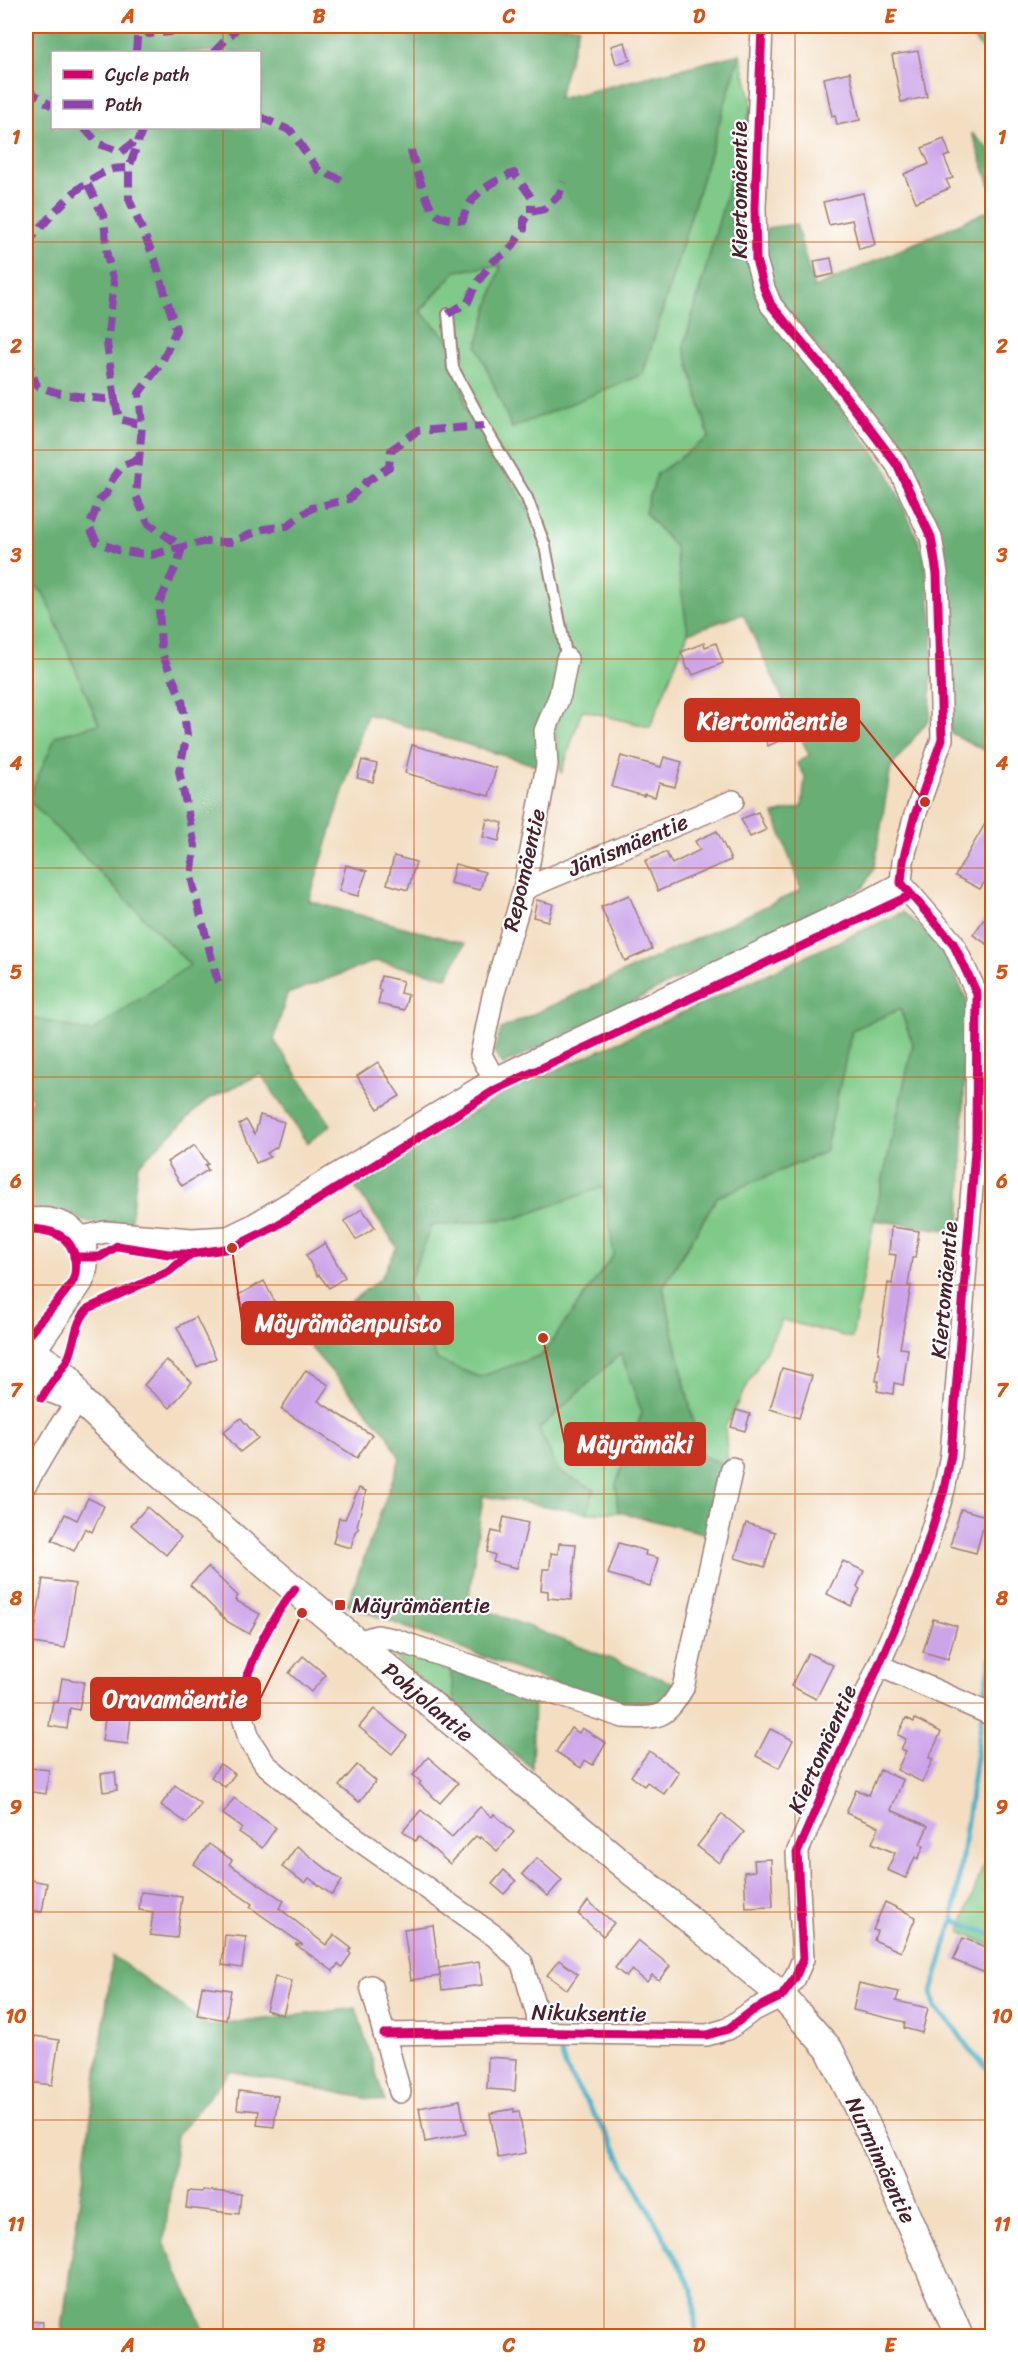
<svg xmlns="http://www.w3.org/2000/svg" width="1018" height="2362" font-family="Sriracha,sans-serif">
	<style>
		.green { fill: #7fca88; stroke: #64745a; stroke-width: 1.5 }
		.forest { fill: #67ae74; stroke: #586650; stroke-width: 1.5; fill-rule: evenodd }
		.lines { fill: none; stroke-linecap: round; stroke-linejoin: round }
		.stream { stroke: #49b0c8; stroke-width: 5 }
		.building { fill: #cca4e9 }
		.service-casing { stroke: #9e7e76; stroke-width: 14 }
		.minor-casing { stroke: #9e7e76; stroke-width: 24 }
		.tertiary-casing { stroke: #9e7e76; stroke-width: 30 }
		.service { stroke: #fff; stroke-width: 10 }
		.minor { stroke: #fff; stroke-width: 21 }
		.tertiary { stroke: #fff; stroke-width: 27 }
		.quiet { stroke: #8e44ad; stroke-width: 8; stroke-dasharray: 15 8; stroke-linecap: butt }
		.cycleway-casing { stroke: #fff; stroke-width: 13 }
		.cycleway { stroke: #d6006c; stroke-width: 9 }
		.grid { fill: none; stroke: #d8530f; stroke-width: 1.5; stroke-opacity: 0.55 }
		.poi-dot { fill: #c8321e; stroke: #fff; stroke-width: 2 }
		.labels { text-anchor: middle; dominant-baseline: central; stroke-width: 4.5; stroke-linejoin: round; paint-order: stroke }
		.street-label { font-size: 22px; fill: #4a1f2b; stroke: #fff }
		.poi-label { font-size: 22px; fill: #4a1f2b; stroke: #fff; text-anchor: start }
		.leader { fill: none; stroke: #c8321e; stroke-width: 2 }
		.callout-dot { fill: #c8321e; stroke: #fff; stroke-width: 2 }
		.callout { fill: #c8321e; stroke: #c8321e; stroke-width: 2 }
		.callout-label { font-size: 24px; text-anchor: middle; font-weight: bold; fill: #fff }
		.neatline { fill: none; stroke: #d8530f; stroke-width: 2 }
		.grid-label { font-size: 20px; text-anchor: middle; font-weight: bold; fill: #d8530f }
	</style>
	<rect width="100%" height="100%" fill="#fff"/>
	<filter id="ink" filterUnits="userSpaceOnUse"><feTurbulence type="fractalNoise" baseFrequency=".0167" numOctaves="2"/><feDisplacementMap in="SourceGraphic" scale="12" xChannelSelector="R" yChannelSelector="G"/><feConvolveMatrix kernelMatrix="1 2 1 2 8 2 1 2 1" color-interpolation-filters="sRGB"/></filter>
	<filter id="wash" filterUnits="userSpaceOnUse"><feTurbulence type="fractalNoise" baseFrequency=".008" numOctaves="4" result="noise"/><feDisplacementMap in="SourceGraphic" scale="24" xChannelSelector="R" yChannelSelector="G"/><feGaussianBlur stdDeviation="1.35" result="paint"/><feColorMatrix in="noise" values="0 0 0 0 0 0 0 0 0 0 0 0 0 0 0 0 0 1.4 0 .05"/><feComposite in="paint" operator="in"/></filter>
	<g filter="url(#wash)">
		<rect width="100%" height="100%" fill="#f3dec2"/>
		<g class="green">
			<path d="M740,54L752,103L684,346L709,437L657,474L645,512L675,547L688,633L650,727L582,710L561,774L555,733L537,524L465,410L455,346L420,312L456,271L501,265L477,346L643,374Z"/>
			<path d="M26,581L43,592L99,725L28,799L191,965L91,1032L28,1017L26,1018Z"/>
			<path d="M900,1009L913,1044L874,1220L852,1338L782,1320L725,1427L728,1465L701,1456L663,1287L717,1197L825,1152L852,1030Z"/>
			<path d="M603,1186L614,1254L542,1355L479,1377L437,1360L407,1288L431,1226L517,1218Z"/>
			<path d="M621,1353L642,1413L616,1484L618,1512L587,1513L594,1489L559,1473L539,1429Z"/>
			<path d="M387,1644L450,1666L455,1708L386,1650Z"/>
			<path d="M988,1851L992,1853V1946L960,1932Z"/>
		</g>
		<g class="forest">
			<path d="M26,26H579L558,99L740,54L643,374L512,428L477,346L501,265L456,271L420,311L455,346L466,410L537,524L565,650L538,766L367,714L309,901L465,944L447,977L376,961L287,994L274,1040L331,1125L307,1143L261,1074L207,1100L138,1165L130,1225L88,1223L65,1212L26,1208V1109L33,1099L26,1093V1018L28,1017L91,1032L190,965L28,799L56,736L99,724L43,592L26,581ZM52,52H260V128H52Z"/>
			<path d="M935,26H992V58L970,36L939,38Z"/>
			<path d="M752,103L756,296L887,470L924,554L933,628L930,718L891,767L874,868L863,888L503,1065L494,1052L501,1029L801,890L774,814L802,807L805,776L797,763L809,755L743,614L688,633L675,547L645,512L657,474L709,437L684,346Z"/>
			<path d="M972,133L992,152V191Z"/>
			<path d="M992,209V754L951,733L936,533L903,452L786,309L772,286L761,252L767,228L796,224L814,288Z"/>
			<path d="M903,912L941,946L967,1001L960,1232L874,1220L913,1044L900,1009L852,1030L825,1152L717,1197L663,1287L701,1456L728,1465L711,1535L618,1512L616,1484L642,1413L621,1353L539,1429L559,1472L594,1489L587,1513L483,1496L468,1603L678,1685L665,1705L624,1710L347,1605L400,1459L388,1435L303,1339L381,1278L397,1247L352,1183L506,1093ZM603,1187L614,1254L542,1355L479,1377L437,1360L407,1288L431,1226L517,1218Z"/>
			<path d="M450,1666L534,1696L532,1768L455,1708Z"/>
			<path d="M113,1956L209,2026L356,2008L385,2102L230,2071L177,2135L164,2242L207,2336H61Z"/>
		</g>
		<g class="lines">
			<g class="stream">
				<path d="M983,1706L992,1653"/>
				<path d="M982,1715L953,1920L932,1991L935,2008L954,2027L971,2052L992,2073"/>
				<path d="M953,1920L992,1935"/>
				<path d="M557,2041L566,2069L613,2145L693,2290L696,2336"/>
			</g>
		</g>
		<g id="blocks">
			<g class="building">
				<path d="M625,42L630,60L616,64L611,46Z"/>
				<path d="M918,51L927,97L901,102L892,55Z"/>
				<path d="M850,72L860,120L837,125L835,115L832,116L824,78Z"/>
				<path d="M944,139L950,155L944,157L953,178L946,180L950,188L916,202L904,174L929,164L922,148Z"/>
				<path d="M863,193L875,245L859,249L852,220L829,225L823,202Z"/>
				<path d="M831,258L834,274L817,278L814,261Z"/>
				<path d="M704,643L705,647L716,643L723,663L693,675L690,669L688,670L681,652Z"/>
				<path d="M775,705L790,736L768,746L754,715Z"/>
				<path d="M412,745L496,768L489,796L405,773Z"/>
				<path d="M621,756L661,767L664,757L682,762L675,787L659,783L655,797L644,794V796L612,787Z"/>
				<path d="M362,760L377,764L373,782L357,778Z"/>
				<path d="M993,810V870L980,889L955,876Z"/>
				<path d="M758,812L766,830L750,837L741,819Z"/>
				<path d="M487,819L503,823L499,841L483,837Z"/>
				<path d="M717,831L731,860L658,891L645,861L666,852L672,864L700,850L695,841Z"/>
				<path d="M394,856L416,862L408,890L387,884Z"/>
				<path d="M455,864L485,872L480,890L450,883Z"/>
				<path d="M346,865L367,871L358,896L339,891Z"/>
				<path d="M629,895L652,949L625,961L601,907Z"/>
				<path d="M537,900L553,904L548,921L533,917Z"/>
				<path d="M984,919L993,925V948L973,935Z"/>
				<path d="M381,976L403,981L400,993L408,995L404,1010L378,1004L381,990L378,989Z"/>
				<path d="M378,1062L400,1096L378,1109L357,1076Z"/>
				<path d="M260,1115L284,1122L277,1147L267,1153L270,1157L256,1163L239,1124L246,1120L255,1134Z"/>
				<path d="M195,1144L208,1164L205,1165L208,1170L182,1186L167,1162Z"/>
				<path d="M362,1209L375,1227L356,1240L344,1221Z"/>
				<path d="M891,1227L919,1231L915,1258H912L908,1286H911L900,1348L908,1349L903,1385L894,1383L893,1394L877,1391L879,1381H876L880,1354L878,1353L888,1283L892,1284L896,1255L889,1254Z"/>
				<path d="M325,1243L345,1277L329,1288L319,1275L317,1276L306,1255Z"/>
				<path d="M264,1281L281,1314L261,1325L252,1309L247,1312L238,1295Z"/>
				<path d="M196,1317L216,1358L197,1367L177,1327Z"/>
				<path d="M166,1360L192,1382L170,1408L144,1385Z"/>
				<path d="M782,1368L812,1376L799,1418L770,1409Z"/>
				<path d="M306,1370L329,1385L318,1401L372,1435L357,1458L281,1409Z"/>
				<path d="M736,1410L750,1414L745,1431L731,1427Z"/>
				<path d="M241,1418L258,1438L240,1452L223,1432Z"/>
				<path d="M359,1488L366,1491L357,1526L359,1528L355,1532L351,1548L333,1543L339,1518L345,1519Z"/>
				<path d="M88,1498L104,1506L92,1532L85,1528L74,1551L52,1540L65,1514L77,1520Z"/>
				<path d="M147,1507L181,1537L166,1555L131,1525Z"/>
				<path d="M961,1509L986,1516L976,1553L950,1546Z"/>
				<path d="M504,1517L528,1523L517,1568L493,1562L495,1555L487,1552L492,1531L500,1533Z"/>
				<path d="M746,1523L775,1532L765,1567L735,1558Z"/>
				<path d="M559,1543L576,1544L571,1600L548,1598V1591L541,1590L543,1569H550L551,1553L558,1554Z"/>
				<path d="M619,1543L646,1551L645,1555L658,1558L650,1586L608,1574Z"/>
				<path d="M843,1561L864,1571L857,1587L860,1589L851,1606L827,1594Z"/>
				<path d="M208,1567L238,1596L235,1600L260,1614L249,1634L228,1622L190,1585Z"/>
				<path d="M43,1579L75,1584L65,1648L33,1643Z"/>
				<path d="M933,1619L957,1626L948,1659L923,1652Z"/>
				<path d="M808,1653L833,1665L816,1699L791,1686Z"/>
				<path d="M303,1656L326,1675L311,1692L289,1673Z"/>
				<path d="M62,1678L84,1682L79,1710L70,1708L67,1729L49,1726L53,1701L58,1702Z"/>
				<path d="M119,1696L133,1698L128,1744L102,1741L107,1704L118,1706Z"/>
				<path d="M374,1709L407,1736L392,1754L359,1727Z"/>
				<path d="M906,1718L914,1722L915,1719L941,1732L929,1758L933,1759L922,1782L897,1770L906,1751L901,1749L906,1739L898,1735Z"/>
				<path d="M571,1728L579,1733L582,1728L606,1743L593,1765L585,1760L581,1768L556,1752Z"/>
				<path d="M770,1729L793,1740L779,1768L756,1756Z"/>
				<path d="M649,1751L679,1772L664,1794L647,1782L644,1786L631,1776Z"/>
				<path d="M428,1757L458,1783L440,1803L419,1784L421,1782L413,1775Z"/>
				<path d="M220,1764L235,1774L225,1787L211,1777Z"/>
				<path d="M357,1765L376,1781L359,1802L339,1786Z"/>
				<path d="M31,1768L49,1770L46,1794L26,1791V1771H31Z"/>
				<path d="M880,1770L903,1780L891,1810L928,1826L920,1844L924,1846L918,1859L915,1857L906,1878L887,1870L895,1853L872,1843L879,1827L846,1813L856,1790L869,1795Z"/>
				<path d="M115,1772L117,1790L103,1792L101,1774Z"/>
				<path d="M175,1785L201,1804L187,1823L161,1805Z"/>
				<path d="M234,1798L276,1828L262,1848L239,1832L242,1828L223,1814Z"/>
				<path d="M480,1807L492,1817L494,1814L514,1832L497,1851L481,1837L480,1839L476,1836L450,1864L419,1837L415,1841L403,1831L421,1810L452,1837Z"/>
				<path d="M722,1814L744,1832L719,1863L697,1846Z"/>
				<path d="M209,1844L232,1860L229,1864L284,1901L279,1908L326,1945L334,1935L351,1948L349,1952L351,1954L342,1967L338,1964L333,1971L295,1944L303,1945L250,1907L252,1904L194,1864Z"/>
				<path d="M297,1846L342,1881L332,1895L309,1878L305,1883L282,1867Z"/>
				<path d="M537,1858L562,1880L548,1896L522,1874Z"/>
				<path d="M771,1859L773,1907L746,1908L744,1872L755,1871L754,1860Z"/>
				<path d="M504,1870L516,1881L504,1894L492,1884Z"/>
				<path d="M26,1879L47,1883L42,1912L26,1909Z"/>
				<path d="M141,1892L182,1897L177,1938L150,1935L153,1912L139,1910Z"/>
				<path d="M588,1901L614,1923L603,1936L578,1914Z"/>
				<path d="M885,1902L916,1917L901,1952L874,1940L877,1931L873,1930Z"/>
				<path d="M433,1925L440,1976L411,1980L404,1929Z"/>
				<path d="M225,1935L246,1937L242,1968L222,1965Z"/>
				<path d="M963,1938L993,1950V1976L953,1960Z"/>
				<path d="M638,1940L670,1966L659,1980L652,1975L647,1982L632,1970L626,1977L615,1968Z"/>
				<path d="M559,1960L578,1974L567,1990L547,1975Z"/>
				<path d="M479,1962L482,1985L442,1990L439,1968Z"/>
				<path d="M275,1977L292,1981L283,2015L266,2010Z"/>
				<path d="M859,1983L899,1992L896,2001L928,2008L922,2033L904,2028L905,2022L853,2010Z"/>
				<path d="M202,1986L231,1990L226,2020L197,2015Z"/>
				<path d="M35,2036L59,2040L52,2085L28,2082Z"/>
				<path d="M488,2057L517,2059L515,2091L487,2089Z"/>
				<path d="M239,2091L278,2096L274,2127L257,2125L259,2111L237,2109Z"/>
				<path d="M460,2100L466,2134L425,2142L419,2108Z"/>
				<path d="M514,2109V2112L519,2111L526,2153L498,2158L490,2113Z"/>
				<path d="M203,2190L241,2194L239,2214L186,2208L188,2191L202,2192Z"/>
				<path d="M26,2321L43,2322L42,2337H26Z"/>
			</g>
		</g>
	</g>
	<g filter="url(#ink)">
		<use href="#blocks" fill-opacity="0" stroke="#9e7e76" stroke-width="1.5"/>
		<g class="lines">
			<g class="service-casing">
				<path id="service" d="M448,314L453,368L484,426L527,498L545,546L567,659"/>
			</g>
			<g class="minor-casing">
				<g id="minor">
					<path d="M524,889L733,801"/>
					<path d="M494,1079L481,1055L493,996L524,889L547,765L545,731L560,695L567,659"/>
					<path d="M26,1219C33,1219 42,1218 49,1219C84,1225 95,1253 82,1283L26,1364"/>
					<path d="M82,1237L105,1232L192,1239L228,1237L251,1226L494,1079L871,899L901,883"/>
					<path d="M26,1484L62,1423L80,1400"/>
					<path d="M357,1642L377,1636L393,1639L623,1717C659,1718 664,1720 683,1688L732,1468"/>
					<path d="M880,1666L992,1715"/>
					<path d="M243,1689L240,1706L249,1739L265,1764L339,1826L496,1937L522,1963L537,2014L539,2032"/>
					<path d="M371,1986L400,2092"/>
					<path d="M384,2034L508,2032L707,2035L728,2029L752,2011L782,1996L795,1978L803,1959L797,1853L917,1577L944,1490L951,1455L976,1138L977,994L953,943L901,883L903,861L914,818L942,739L937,574L931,537L897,465L830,376L771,305L764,288L756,260L755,207L762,26"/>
				</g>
			</g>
			<g class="tertiary-casing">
				<g id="tertiary">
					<path d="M26,1350L33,1352L59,1370L69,1379L80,1400L146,1462L262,1562L522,1781L782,1996L829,2049L875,2143L959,2336"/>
					<path d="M26,1371L54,1390L80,1400"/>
				</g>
			</g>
			<use href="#service" class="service"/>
			<use href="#minor" class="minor"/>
			<use href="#tertiary" class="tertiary"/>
			<g class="quiet">
				<path d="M143,26L149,34L170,32L183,26"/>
				<path d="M136,52L138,26"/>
				<path d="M214,52L239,26"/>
				<path d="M26,89L52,106"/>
				<path d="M260,117L291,131L318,170L342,180"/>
				<path d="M84,128L99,144L121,152L137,140"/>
				<path d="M143,128L129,168V199L155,260L176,330L162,362L139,393L142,425L136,496L148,523L182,547L178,562L159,603L161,651L182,700L187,735L179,771L195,846L191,877L219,987"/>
				<path d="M411,150C413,161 429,211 436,214C444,219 454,220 463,220C467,195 493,181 514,173L531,197V212"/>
				<path d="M26,245C47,220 78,181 110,170C116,168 123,168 129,168"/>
				<path d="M448,314L468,302L475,286L492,262L509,251L524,229V220L531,212L544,209L559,195L564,182"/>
				<path d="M26,355L37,387"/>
				<path d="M26,379C51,396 85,397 115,400L107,343L114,282L107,256L104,217L87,183"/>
				<path d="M115,400L119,419L142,425"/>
				<path d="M139,459L123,465L112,480L107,493L100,499L89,527L97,542L118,550L151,555L202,542H231L264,529L287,526L312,508L349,499L366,482L389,467L391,450L417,431L484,426"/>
			</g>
			<g class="cycleway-casing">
				<g id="cycleway">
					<path d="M26,1229C48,1229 71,1233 75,1259C76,1267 76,1276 72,1282C61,1300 43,1317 30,1333"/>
					<path d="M74,1257H100L117,1246L169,1254H191L232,1248L274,1227L497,1089L911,895"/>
					<path d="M42,1398C50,1384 62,1371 69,1357C76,1340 75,1321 89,1308L168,1272L191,1254"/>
					<path d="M243,1689C253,1654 272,1617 295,1589"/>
					<path d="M384,2034L508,2032L707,2035L728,2029L752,2011L782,1996L795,1978L803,1959L797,1853L917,1577L944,1490L951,1455L976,1138L977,994L953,943L901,883L903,861L914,818L942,739L937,574L931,537L897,465L830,376L771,305L764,288L756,260L755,207L762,26"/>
				</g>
			</g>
			<use href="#cycleway" class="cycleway"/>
		</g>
	</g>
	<path class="grid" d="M223,26V52M414,26V2336M604,26V2336M795,26V2336M223,128V2336M26,242H992M26,450H992M26,659H992M26,868H992M26,1077H992M26,1285H992M26,1494H992M26,1703H992M26,1912H992M26,2120H992"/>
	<rect class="poi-dot" x="334" y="1599" width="12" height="12" rx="3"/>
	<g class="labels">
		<g class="street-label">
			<text transform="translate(739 190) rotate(-90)">Kiertomäentie</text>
			<text transform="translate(628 845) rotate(-23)">Jänismäentie</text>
			<text transform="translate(524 870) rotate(-77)">Repomäentie</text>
			<text transform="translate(944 1290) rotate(-85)">Kiertomäentie</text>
			<text transform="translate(428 1702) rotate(40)">Pohjolantie</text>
			<text transform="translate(822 1749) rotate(-66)">Kiertomäentie</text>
			<text transform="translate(589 2013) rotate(1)">Nikuksentie</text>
			<text transform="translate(881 2160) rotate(65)">Nurmimäentie</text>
		</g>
		<g class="poi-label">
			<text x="352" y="1605">Mäyrämäentie</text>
		</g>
	</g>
	<path class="leader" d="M925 802L859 720M232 1248L242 1323M543 1338L565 1444M302 1613L260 1699"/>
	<g class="callout-dot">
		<circle cx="925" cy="802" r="6"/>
		<circle cx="232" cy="1248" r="6"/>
		<circle cx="543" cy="1338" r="6"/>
		<circle cx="302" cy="1613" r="6"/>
	</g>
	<g class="callout">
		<rect x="685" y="699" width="174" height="42" rx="6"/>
		<rect x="242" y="1302" width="211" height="42" rx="6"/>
		<rect x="565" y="1423" width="140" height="42" rx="6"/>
		<rect x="91" y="1678" width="169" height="42" rx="6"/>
	</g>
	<g class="callout-label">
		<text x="772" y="729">Kiertomäentie</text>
		<text x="348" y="1331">Mäyrämäenpuisto</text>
		<text x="635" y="1452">Mäyrämäki</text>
		<text x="175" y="1707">Oravamäentie</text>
	</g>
	<rect width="1018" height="2362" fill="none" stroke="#fff" stroke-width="66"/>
	<rect x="51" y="51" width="210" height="78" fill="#ffffff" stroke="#b7a5aa" stroke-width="1.5"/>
	<rect x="63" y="70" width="30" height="9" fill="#d6006c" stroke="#b7a5aa" stroke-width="1.5"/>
	<text x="105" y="81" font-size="18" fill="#4a1f2b">Cycle path</text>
	<rect x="63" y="100" width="30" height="9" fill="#8e44ad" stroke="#b7a5aa" stroke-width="1.5"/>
	<text x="105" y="111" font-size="18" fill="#4a1f2b">Path</text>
	<rect x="33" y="33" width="952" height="2296" class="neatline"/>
	<g class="grid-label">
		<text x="128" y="23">A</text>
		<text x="319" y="23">B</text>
		<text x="509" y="23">C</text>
		<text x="699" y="23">D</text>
		<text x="890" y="23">E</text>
		<text x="16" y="144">1</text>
		<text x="1002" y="144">1</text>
		<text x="16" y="353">2</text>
		<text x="1002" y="353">2</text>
		<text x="16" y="562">3</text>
		<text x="1002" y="562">3</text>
		<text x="16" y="770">4</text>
		<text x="1002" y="770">4</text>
		<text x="16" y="979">5</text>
		<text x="1002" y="979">5</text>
		<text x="16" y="1188">6</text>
		<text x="1002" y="1188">6</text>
		<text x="16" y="1397">7</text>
		<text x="1002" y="1397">7</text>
		<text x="16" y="1605">8</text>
		<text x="1002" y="1605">8</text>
		<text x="16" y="1814">9</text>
		<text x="1002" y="1814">9</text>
		<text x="16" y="2023">10</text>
		<text x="1002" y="2023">10</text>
		<text x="16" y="2231">11</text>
		<text x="1002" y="2231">11</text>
		<text x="128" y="2352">A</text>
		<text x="319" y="2352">B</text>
		<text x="509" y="2352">C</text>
		<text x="699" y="2352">D</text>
		<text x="890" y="2352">E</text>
	</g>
</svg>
